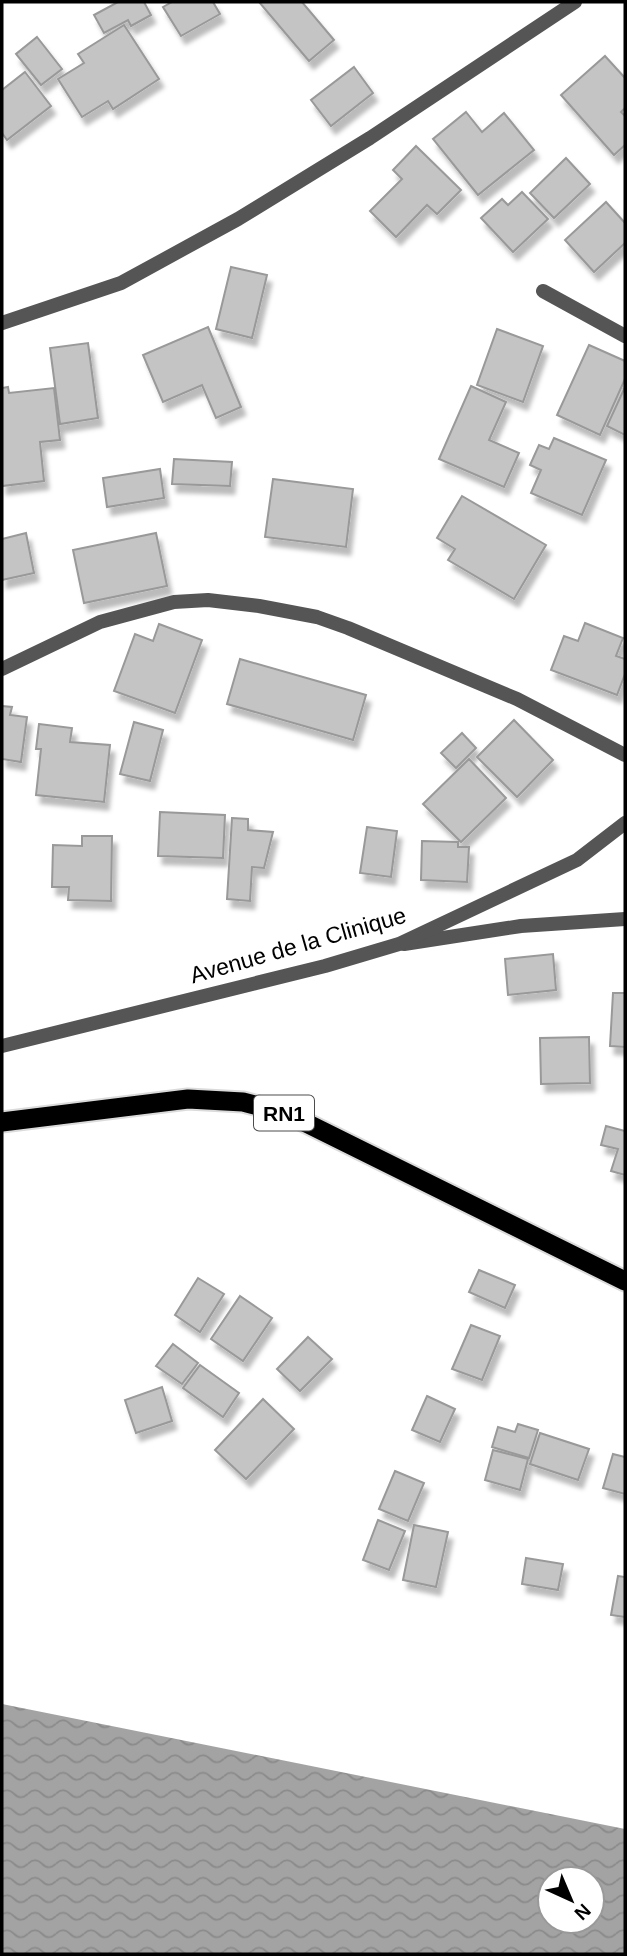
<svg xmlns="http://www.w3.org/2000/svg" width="627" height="1956" font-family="Helvetica,sans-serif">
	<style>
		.water { fill: url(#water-waves); fill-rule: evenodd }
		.building { fill: #c4c4c4; stroke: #999; stroke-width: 2; filter: url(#shadow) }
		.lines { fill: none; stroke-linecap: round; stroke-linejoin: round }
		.trunk-casing { stroke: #dbdbdb; stroke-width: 23 }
		.minor { stroke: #555; stroke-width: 14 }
		.tertiary { stroke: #555; stroke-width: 14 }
		.trunk { stroke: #000; stroke-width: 19 }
		.labels { text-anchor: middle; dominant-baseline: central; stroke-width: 5; stroke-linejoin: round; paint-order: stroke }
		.shield { fill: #fff; stroke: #4c4c4c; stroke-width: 2 }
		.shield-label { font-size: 21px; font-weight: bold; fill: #000 }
		.street-label { font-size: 23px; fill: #000; stroke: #fff }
	</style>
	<defs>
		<pattern id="water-waves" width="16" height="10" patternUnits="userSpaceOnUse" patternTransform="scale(1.75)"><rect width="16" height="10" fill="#a3a3a3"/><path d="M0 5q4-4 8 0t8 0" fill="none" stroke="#8b8b8b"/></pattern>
		<filter id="shadow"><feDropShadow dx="4.5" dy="8" stdDeviation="2" flood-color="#0004"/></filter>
	</defs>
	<rect width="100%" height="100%" fill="#fff"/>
	<path class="water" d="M2,1704L625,1829V1954H2ZM550,1879H592V1921H550Z"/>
	<g class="building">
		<path d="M118,2H144L151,15L131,26L128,20L104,33L94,15Z"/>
		<path d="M172,2H213L220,14L181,36L163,7Z"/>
		<path d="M259,2H302L334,40L309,61Z"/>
		<path d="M124,25L159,79L113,109L108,101L82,117L58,79L84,63L78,54Z"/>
		<path d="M37,37L62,69L41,85L16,54Z"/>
		<path d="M605,56L625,78V108L621,112L625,116V145L614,155L561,95Z"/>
		<path d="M354,67L373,93L331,126L311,100Z"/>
		<path d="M25,72L51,106L7,140L2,133V90Z"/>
		<path d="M466,112L482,132L504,113L534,150L478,195L433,139Z"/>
		<path d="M416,146L461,190L437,214L427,205L396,237L370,211L402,179L393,170Z"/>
		<path d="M566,158L590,184L554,218L530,193Z"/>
		<path d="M522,192L548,219L513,252L481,218L502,199L508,205Z"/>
		<path d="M606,202L625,223V243L594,272L565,240Z"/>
		<path d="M231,267L267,275L252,338L216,329Z"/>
		<path d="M208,327L241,407L216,418L202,385L163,402L143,355Z"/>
		<path d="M497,329L543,346L523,402L477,385Z"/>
		<path d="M88,343L98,418L60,424L50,348Z"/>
		<path d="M589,345L625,361V379L600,435L557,415Z"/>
		<path d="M471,386L506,402L489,440L519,453L504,487L439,459Z"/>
		<path d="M8,387L9,393L54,388L60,440L40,442L44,481L2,486V388Z"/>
		<path d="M625,387V435L607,426Z"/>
		<path d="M554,438L606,460L582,515L531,493L541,470L530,465L539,445L549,449Z"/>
		<path d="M174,459L232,462L230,486L172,484Z"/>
		<path d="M160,469L164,498L107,507L103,478Z"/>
		<path d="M273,479L353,489L346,547L265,537Z"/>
		<path d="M462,496L546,545L514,599L448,560L455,549L437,538Z"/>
		<path d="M26,533L34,573L2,580V539Z"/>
		<path d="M156,533L167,586L84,603L73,550Z"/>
		<path d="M585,623L623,638L616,656L625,659V674L617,695L551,670L564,636L578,641Z"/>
		<path d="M159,624L202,640L175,713L114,691L135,634L153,641Z"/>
		<path d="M240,659L366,695L353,740L227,704Z"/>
		<path d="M2,706L12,707L10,715L27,717L21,762L2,759Z"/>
		<path d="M514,720L553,760L517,797L477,757Z"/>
		<path d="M134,722L163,730L150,781L120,774Z"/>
		<path d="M39,724L72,728L70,742L110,745L104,802L36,795L41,749H36Z"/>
		<path d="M462,733L476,748L456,768L441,753Z"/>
		<path d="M469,759L506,798L461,842L423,804Z"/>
		<path d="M160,812L225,815L223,858L158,856Z"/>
		<path d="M232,818L248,819V830L273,832L264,868L252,867L250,901L227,899Z"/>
		<path d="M367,827L397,831L391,877L360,873Z"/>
		<path d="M82,836H112L111,901L68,900L69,887H52L53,845L82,846Z"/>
		<path d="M422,841L458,842V847H469L467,882L421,880Z"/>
		<path d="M553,954L556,990L508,995L505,959Z"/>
		<path d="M613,993H625V1047L610,1046Z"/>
		<path d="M589,1037L590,1083L541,1084L540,1038Z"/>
		<path d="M606,1126L625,1131V1175L611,1171L618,1149L601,1145Z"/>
		<path d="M479,1270L515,1285L505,1308L469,1292Z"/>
		<path d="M198,1278L224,1294L200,1332L175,1315Z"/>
		<path d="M240,1296L272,1318L243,1361L211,1339Z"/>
		<path d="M471,1325L500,1336L482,1380L452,1369Z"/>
		<path d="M308,1337L332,1359L300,1391L277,1369Z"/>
		<path d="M173,1344L198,1363L182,1384L156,1366Z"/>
		<path d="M200,1365L239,1393L223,1417L183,1388Z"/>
		<path d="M162,1387L172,1421L136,1433L125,1400Z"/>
		<path d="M427,1396L455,1409L440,1442L412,1430Z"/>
		<path d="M263,1399L294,1429L246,1479L215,1450Z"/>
		<path d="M518,1424L538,1430L529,1458L492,1447L498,1427L515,1432Z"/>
		<path d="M540,1433L589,1449L578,1480L530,1464Z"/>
		<path d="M493,1450L528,1459L520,1490L485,1480Z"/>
		<path d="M613,1454L625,1457V1494L603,1488Z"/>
		<path d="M395,1471L424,1483L408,1521L379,1509Z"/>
		<path d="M378,1520L405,1531L389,1570L363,1560Z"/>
		<path d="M414,1525L448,1532L436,1587L403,1580Z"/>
		<path d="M526,1558L563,1564L558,1590L522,1584Z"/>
		<path d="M618,1576L625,1577V1617L611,1615Z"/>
	</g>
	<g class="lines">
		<g class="trunk-casing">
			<path id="trunk" d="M2,1122L188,1099L243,1102L286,1113L625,1281"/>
		</g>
		<g class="minor">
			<path d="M543,291L625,336"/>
			<path d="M2,323L121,283L238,219L370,138L575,2"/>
			<path d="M2,669L100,622L174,602L208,600L259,606L317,617L348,628L517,699L625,755"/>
			<path d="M404,944L521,926L625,919"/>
		</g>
		<path class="tertiary" d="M2,1046L325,966L399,944L577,860L625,823"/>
		<use href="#trunk" class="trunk"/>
	</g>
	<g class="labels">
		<rect class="shield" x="254" y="1095.5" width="60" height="35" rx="5"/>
		<g class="shield-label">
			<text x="284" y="1113">RN1</text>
		</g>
		<g class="street-label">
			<text transform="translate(298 945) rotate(-16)">Avenue de la Clinique</text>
		</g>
	</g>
	<rect width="627" height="1956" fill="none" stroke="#000000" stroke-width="7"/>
	<g transform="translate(571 1900) rotate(136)"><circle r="33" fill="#ffffff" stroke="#999999" stroke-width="2"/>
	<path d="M0-5L12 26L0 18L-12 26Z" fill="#000000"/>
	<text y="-10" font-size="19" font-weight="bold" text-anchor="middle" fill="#000000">N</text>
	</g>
</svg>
